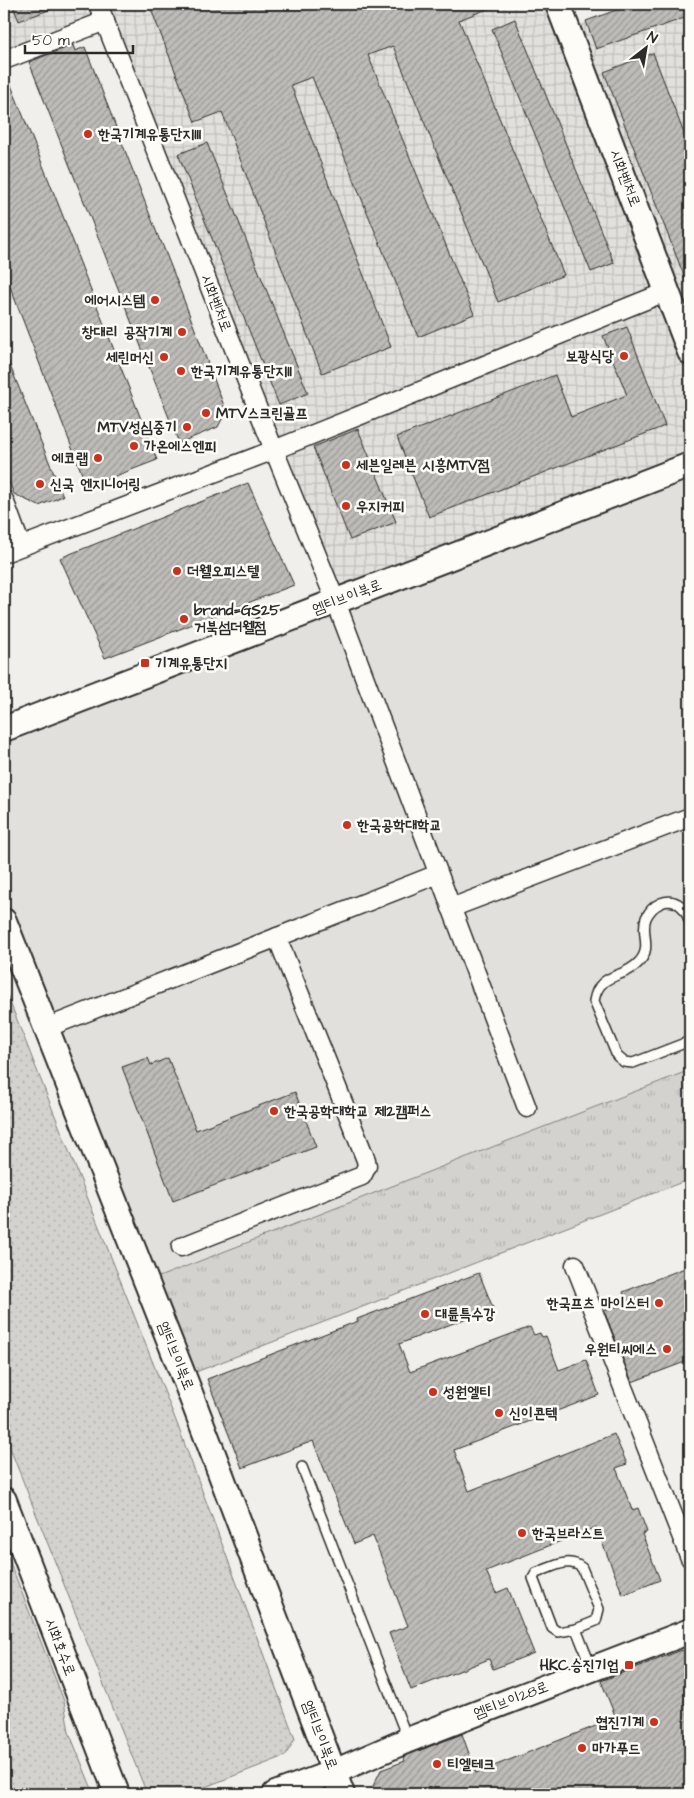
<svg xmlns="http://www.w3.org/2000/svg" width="694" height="1798" font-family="'Architects Daughter','Poor Story',sans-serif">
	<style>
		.built { fill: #e1e0dc }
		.industrial { fill: url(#industrial-grid) }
		.grass { fill: url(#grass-dots); stroke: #7f7e7d }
		.park { fill: url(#park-tufts); stroke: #7f7e7d }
		.building { fill: url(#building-hatch); stroke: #2b2b2b }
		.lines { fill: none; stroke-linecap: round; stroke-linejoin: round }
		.lane-casing { stroke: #2b2b2b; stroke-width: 12 }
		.street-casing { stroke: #2b2b2b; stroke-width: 21 }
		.secondary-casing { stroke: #2b2b2b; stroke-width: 28 }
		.lane { stroke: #fdfcf7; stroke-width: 9 }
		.street { stroke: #fdfcf7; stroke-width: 18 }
		.secondary { stroke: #fdfcf7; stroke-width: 24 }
		.poi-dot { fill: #c8321e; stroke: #fdfcf7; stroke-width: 2 }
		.labels { text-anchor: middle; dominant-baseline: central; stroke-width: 5; stroke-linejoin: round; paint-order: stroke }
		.poi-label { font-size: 15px; font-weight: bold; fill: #2b2b2b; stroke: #fdfcf7; text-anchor: start }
		.street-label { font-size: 15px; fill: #2b2b2b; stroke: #fdfcf7 }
	</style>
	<defs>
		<pattern id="industrial-grid" width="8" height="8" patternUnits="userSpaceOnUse" patternTransform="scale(1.25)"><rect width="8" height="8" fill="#e1e0dc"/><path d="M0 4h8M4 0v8" fill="none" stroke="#c1c0bd"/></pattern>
		<pattern id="grass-dots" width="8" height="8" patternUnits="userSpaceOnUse" patternTransform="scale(1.25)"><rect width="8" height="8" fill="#d3d2cf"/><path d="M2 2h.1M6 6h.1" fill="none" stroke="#b5b4b2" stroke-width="1.8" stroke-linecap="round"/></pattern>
		<pattern id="park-tufts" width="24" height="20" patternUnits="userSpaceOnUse" patternTransform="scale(1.25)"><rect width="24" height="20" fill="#d3d2cf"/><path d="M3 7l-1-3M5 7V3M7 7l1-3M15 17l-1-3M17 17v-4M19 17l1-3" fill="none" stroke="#b5b4b2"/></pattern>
		<pattern id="building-hatch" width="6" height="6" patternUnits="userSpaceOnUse" patternTransform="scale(1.25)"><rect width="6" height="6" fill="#bdbcb8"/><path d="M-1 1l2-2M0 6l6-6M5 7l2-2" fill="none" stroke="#9a9996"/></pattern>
	</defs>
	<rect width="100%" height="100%" fill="#f0efeb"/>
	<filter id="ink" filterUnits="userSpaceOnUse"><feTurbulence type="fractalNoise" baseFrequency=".02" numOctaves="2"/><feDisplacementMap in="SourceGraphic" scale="10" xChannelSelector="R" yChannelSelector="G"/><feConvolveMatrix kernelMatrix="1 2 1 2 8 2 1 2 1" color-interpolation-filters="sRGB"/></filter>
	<g filter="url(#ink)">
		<path class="built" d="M690,465V1070L146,1282L4,921V729Z"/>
		<g class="industrial">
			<path d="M4,4H98L105,21L4,60Z"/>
			<path d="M100,4H557L568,29L636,4H690V465L336,602Z"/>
		</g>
		<g class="grass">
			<path d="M4,987L176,1421L295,1739L285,1756L187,1794H147L4,1433Z"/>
			<path d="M4,1547L64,1701L69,1732L94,1794H4Z"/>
		</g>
		<path class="park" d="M690,1070V1179L183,1377L146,1282Z"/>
		<g class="building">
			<path d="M12,4H62V5L19,21Z"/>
			<path d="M149,4H500L459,20L564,275L498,302L393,46L368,55L474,314L418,337L312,77L291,85L391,347L322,373L222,112L195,122Z"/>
			<path d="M633,4H690V16L596,49L586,21Z"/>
			<path d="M515,19L614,263L591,272L492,29Z"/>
			<path d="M73,45L75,51L85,47L160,241H161L174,274L226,411L218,427L179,443L29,62Z"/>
			<path d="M653,53L690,149V291L604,72Z"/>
			<path d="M4,70H5L78,254L77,255L157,460L87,487L4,271Z"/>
			<path d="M207,143L308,393L279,405L178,154Z"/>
			<path d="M627,327L665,426L429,517L397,437L555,375L571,417L627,395L603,336Z"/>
			<path d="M4,351L63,496L39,506L14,494L7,477L4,478Z"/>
			<path d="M358,429L396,522L350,540L313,447Z"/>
			<path d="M248,483L294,585L105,658L60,558Z"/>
			<path d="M148,1058L151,1065L168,1058L196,1130L295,1092L316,1147L173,1201L122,1067Z"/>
			<path d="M690,1266V1360L632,1382L604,1311L627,1303L623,1292Z"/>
			<path d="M479,1273L493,1308L399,1344L410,1372L530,1327L534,1335L540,1333L542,1337L546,1336L559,1370L586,1360L599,1395L454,1450L469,1491L614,1434L627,1464L616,1468L632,1510L638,1508L647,1532L642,1534L660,1580L623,1595L596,1527L486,1571L496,1593L508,1588L534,1653L493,1669L489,1659L411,1690L389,1633L408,1626L373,1536L354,1544L313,1441L242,1468L207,1379L358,1321L357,1319Z"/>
			<path d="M682,1650L690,1654V1794H369L381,1770L405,1761L403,1757L462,1734L476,1773L616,1718L601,1681Z"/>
		</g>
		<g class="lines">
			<g class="lane-casing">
				<g id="lane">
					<path d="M690,923C688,917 686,910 681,906C668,895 652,905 646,918C640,933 653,947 639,962C623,980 599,971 594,1001L617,1056L624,1062L633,1063L690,1041"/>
					<path d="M302,1467L408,1740"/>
					<path d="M576,1629L558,1632L552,1628L533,1578L536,1573C551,1568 568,1556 582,1568L599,1609L596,1621L576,1629L592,1669"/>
				</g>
			</g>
			<g class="street-casing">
				<g id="street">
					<path d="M98,4L274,450L336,602L527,1108"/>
					<path d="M4,60L105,21"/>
					<path d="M4,500L21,546"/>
					<path d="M4,553L274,450L668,291"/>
					<path d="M451,908L690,817"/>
					<path d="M46,1028L438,874"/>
					<path d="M181,1247L362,1176L367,1166L366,1160L277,937"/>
					<path d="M575,1265L690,1558"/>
				</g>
			</g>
			<g class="secondary-casing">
				<g id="secondary">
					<path d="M558,4L690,352"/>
					<path d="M4,729L690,465"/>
					<path d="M4,921L187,1385L342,1794"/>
					<path d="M4,1500L117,1794"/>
					<path d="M275,1794L334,1772L408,1740L690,1631"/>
				</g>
			</g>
			<use href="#lane" class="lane"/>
			<use href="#street" class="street"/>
			<use href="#secondary" class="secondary"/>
		</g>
	</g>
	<g class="poi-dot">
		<circle cx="88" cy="134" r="5"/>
		<circle cx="155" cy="300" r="5"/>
		<circle cx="182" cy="332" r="5"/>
		<circle cx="624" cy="356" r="5"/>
		<circle cx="164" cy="357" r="5"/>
		<circle cx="181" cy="371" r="5"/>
		<circle cx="206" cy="413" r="5"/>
		<circle cx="187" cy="427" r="5"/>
		<circle cx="134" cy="446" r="5"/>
		<circle cx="98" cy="458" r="5"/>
		<circle cx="346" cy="465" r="5"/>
		<circle cx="40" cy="484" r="5"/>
		<circle cx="346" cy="506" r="5"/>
		<circle cx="177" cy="571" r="5"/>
		<circle cx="184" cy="619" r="5"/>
		<rect x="140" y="658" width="10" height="10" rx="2.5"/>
		<circle cx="347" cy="825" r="5"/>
		<circle cx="274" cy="1111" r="5"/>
		<circle cx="659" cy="1303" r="5"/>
		<circle cx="425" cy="1314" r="5"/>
		<circle cx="667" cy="1349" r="5"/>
		<circle cx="433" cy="1392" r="5"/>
		<circle cx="499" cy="1413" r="5"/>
		<circle cx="522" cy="1533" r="5"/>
		<rect x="624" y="1660" width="10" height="10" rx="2.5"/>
		<circle cx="654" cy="1722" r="5"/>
		<circle cx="582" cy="1748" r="5"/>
		<circle cx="437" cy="1764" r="5"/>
	</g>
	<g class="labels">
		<g class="poi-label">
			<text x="98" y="134">한국기계유통단지III</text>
			<text x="145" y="300" text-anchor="end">에어시스템</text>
			<text x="172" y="332" text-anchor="end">창대리 공작기계</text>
			<text x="614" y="356" text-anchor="end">보광식당</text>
			<text x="154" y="357" text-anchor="end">세린머신</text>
			<text x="191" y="371">한국기계유통단지II</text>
			<text x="216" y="413">MTV스크린골프</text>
			<text x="177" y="427" text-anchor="end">MTV성심중기</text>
			<text x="144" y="446">가온에스엔피</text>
			<text x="88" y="458" text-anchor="end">에코랩</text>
			<text x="356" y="465">세븐일레븐 시흥MTV점</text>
			<text x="50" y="484">신국 엔지니어링</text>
			<text x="356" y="506">우지커피</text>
			<text x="187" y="571">더웰오피스텔</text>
			<text x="194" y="610">brand=GS25<tspan x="194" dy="17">거북섬더웰점</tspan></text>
			<text x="155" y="663">기계유통단지</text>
			<text x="357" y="825">한국공학대학교</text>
			<text x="284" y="1111">한국공학대학교 제2캠퍼스</text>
			<text x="649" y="1303" text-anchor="end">한국프츠 마이스터</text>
			<text x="435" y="1314">대륜특수강</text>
			<text x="657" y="1349" text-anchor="end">우원티씨에스</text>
			<text x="443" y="1392">성원엘티</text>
			<text x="509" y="1413">신이콘텍</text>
			<text x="532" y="1533">한국브라스트</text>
			<text x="619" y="1665" text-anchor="end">HKC.승진기업</text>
			<text x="644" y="1722" text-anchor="end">협진기계</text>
			<text x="592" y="1748">마가푸드</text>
			<text x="447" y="1764">티엘테크</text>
		</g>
		<g class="street-label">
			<text transform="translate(625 178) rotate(69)">시화벤처로</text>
			<text transform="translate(216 303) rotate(69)">시화벤처로</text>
			<text transform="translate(347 597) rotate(-21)">엠티브이북로</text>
			<text transform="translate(176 1356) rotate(68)">엠티브이북로</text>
			<text transform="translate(60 1647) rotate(69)">시화호수로</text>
			<text transform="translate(511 1700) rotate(-21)">엠티브이28로</text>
			<text transform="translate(320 1735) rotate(69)">엠티브이북로</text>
		</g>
	</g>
	<rect width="694" height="1798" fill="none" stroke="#fdfcf7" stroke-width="20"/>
	<rect x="10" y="10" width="674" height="1778" fill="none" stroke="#2b2b2b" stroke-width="2" filter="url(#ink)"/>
	<g transform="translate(646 48) rotate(31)" stroke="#fdfcf7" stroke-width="4" paint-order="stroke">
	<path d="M0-4L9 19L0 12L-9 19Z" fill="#2b2b2b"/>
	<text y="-8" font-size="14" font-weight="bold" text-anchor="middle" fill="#2b2b2b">N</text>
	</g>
	<path d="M25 45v8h108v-8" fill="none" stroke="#2b2b2b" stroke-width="2.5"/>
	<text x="32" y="45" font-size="15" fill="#2b2b2b" stroke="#fdfcf7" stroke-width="4" paint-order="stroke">50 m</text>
</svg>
